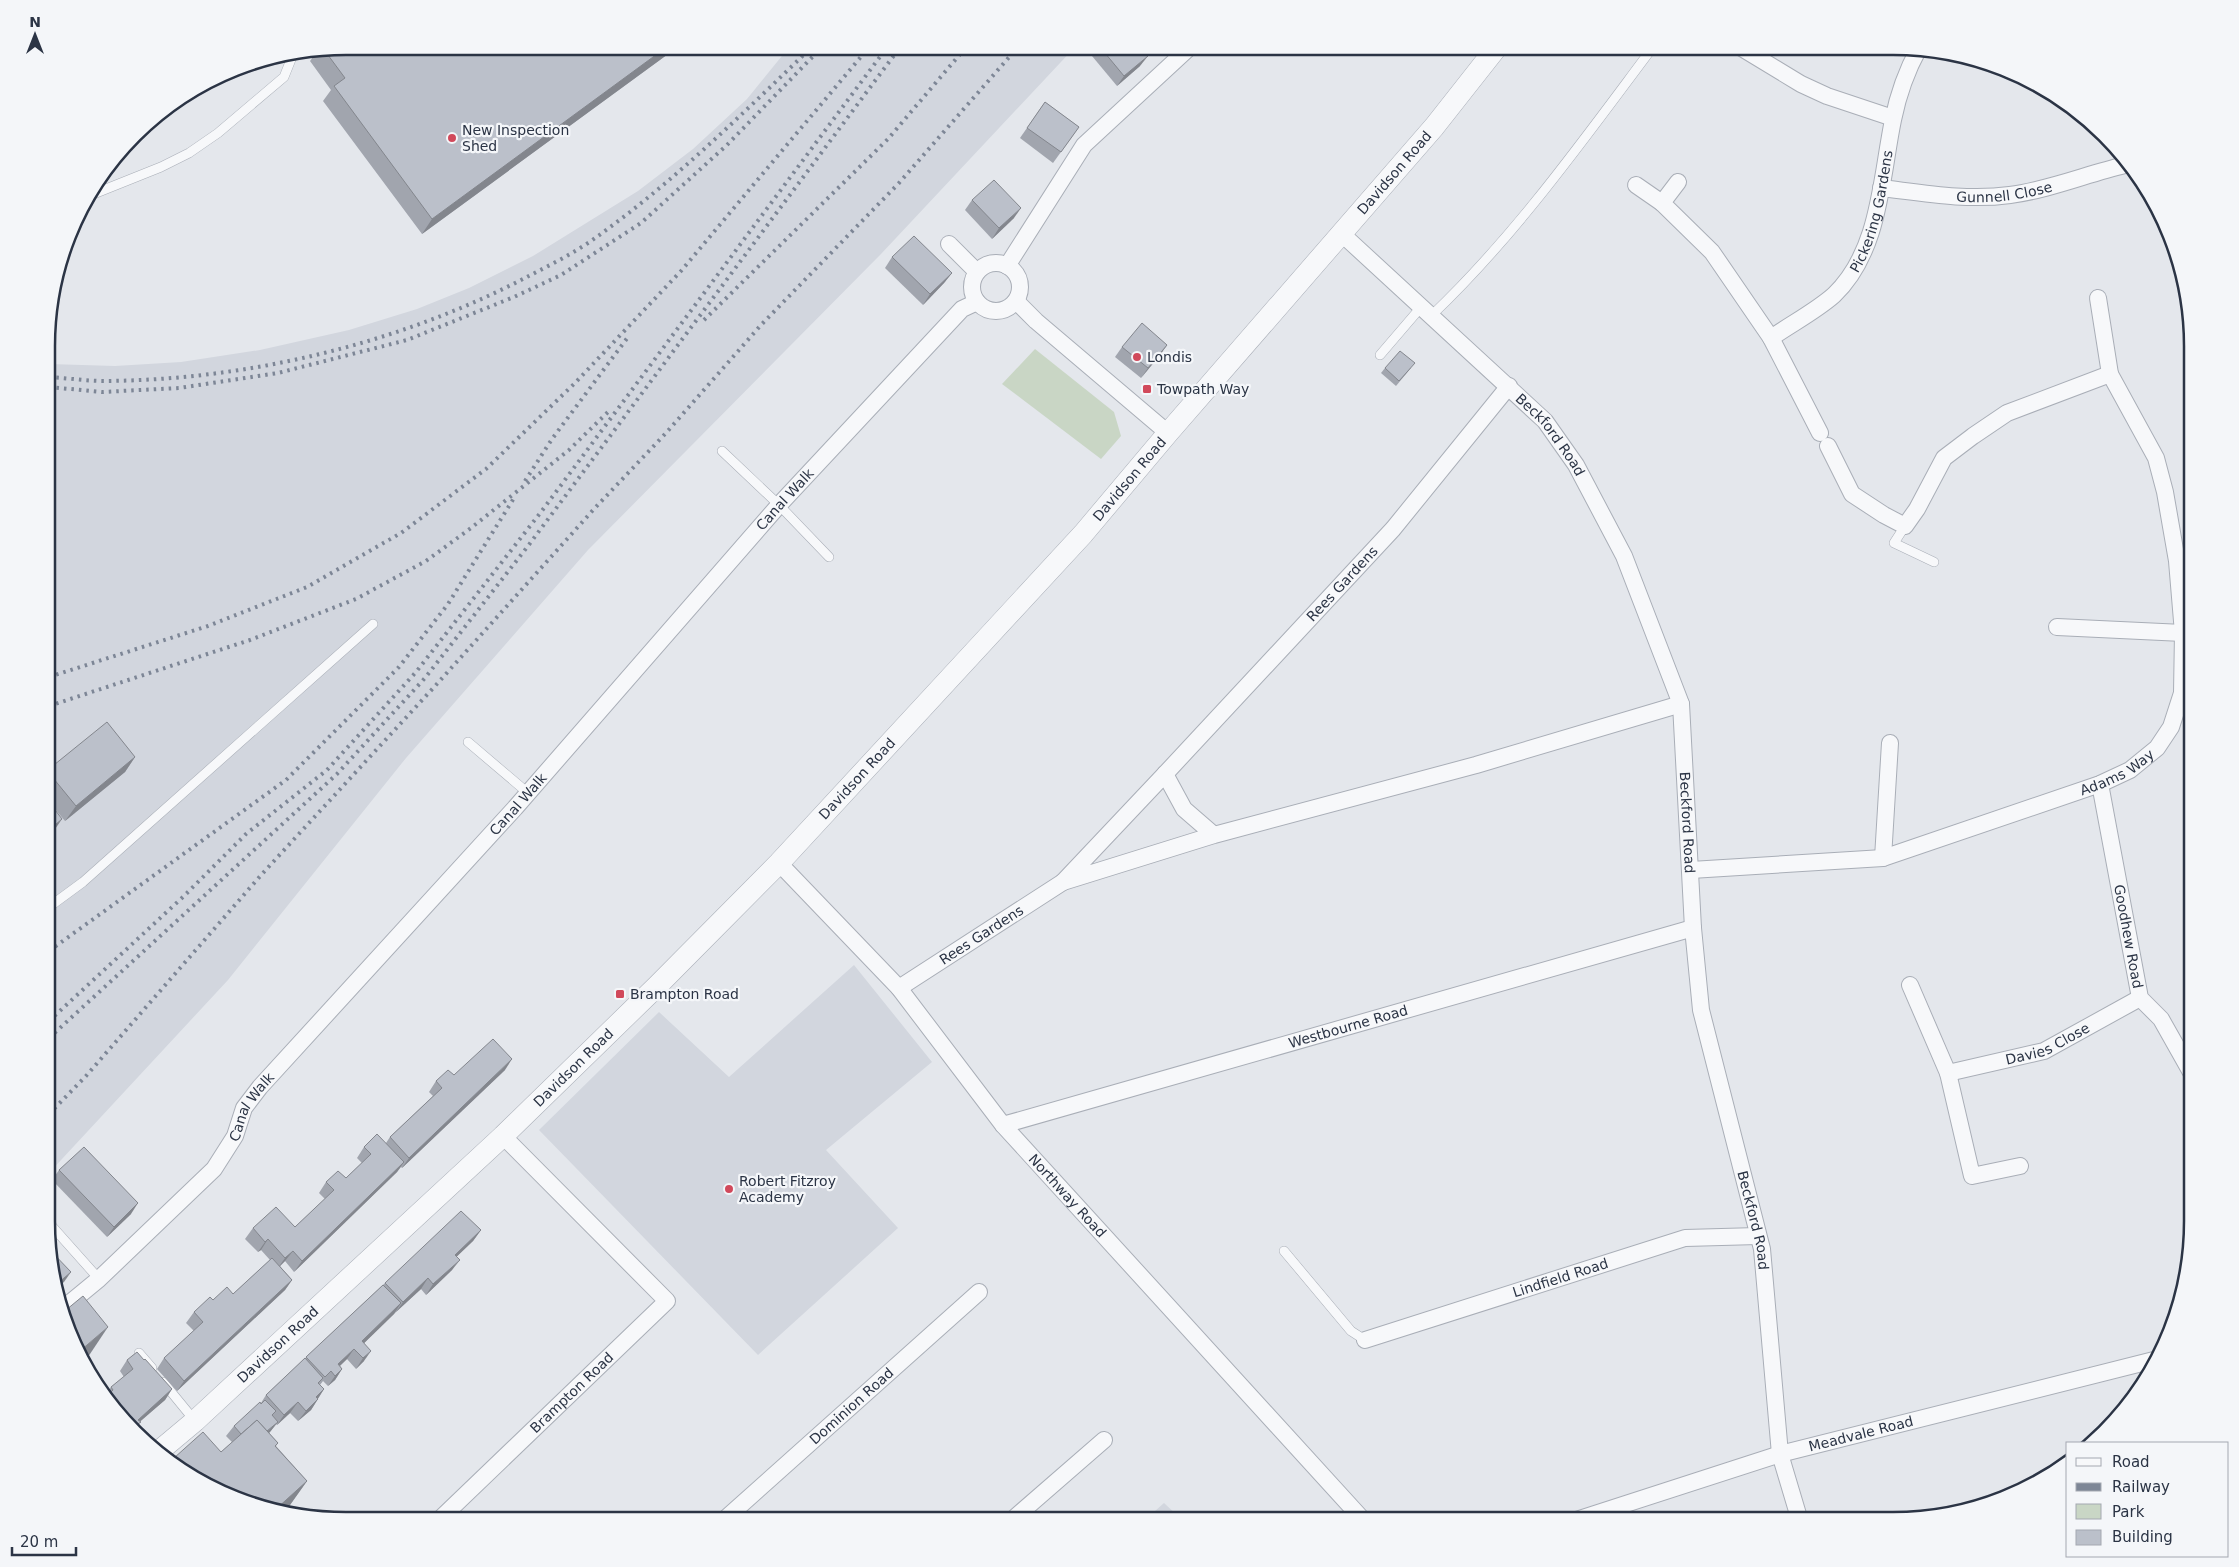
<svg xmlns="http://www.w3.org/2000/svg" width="2239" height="1567" font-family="'DejaVu Sans',sans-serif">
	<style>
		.built { fill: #d2d6de }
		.green { fill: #c9d6c5 }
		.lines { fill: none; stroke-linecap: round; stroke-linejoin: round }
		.service-casing { stroke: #a9aeb7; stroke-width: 10 }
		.minor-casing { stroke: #a9aeb7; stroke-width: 18 }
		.tertiary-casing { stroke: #a9aeb7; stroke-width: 22 }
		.service { stroke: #f7f8fa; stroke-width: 9 }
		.minor { stroke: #f7f8fa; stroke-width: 16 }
		.tertiary { stroke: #f7f8fa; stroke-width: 21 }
		.rail { stroke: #7d8696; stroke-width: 4; stroke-dasharray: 2.5 5; stroke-linecap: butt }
		.wall { fill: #a1a5ae }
		.shaded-wall { fill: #83868d }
		.building { fill: #bbc0ca; stroke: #83868d }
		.poi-dot { fill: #d1495b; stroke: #f4f6f9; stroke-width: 2 }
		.labels { text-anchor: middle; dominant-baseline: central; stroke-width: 4.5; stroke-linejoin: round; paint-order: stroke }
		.poi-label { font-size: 14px; fill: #2b3445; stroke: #f4f6f9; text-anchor: start }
		.street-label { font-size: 14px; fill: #2b3445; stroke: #f4f6f9 }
		.rim { fill: none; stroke: #2b3445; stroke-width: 2.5 }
	</style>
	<rect width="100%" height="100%" fill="#e4e7ec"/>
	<g class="built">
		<path d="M790,46L1075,47L881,254L588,550L406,758L228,980L49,1173V364L115,366L181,362L260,350L349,330L417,309L469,288L533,256L638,191L693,149L747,99Z"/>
		<path d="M854,965L932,1062L826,1150L898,1228L758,1355L539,1130L659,1012L729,1077Z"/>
		<path d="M1164,1503L1182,1520H1145Z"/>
	</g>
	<path class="green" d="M1035,349L1114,412L1121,436L1101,459L1002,384Z"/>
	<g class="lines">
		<g class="service-casing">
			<g id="service">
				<path d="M91,195L161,167L189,153L218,133L284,77L292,57"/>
				<path d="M1432,315C1516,235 1584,139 1653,47"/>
				<path d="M1380,355L1422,306"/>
				<path d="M722,451L779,505L829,557"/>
				<path d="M1905,526L1894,543L1934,562"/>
				<path d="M468,742L528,793"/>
				<path d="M49,907L83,882L373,624"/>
				<path d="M50,1224L99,1279"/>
				<path d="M1284,1251L1351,1331L1365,1340"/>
				<path d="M139,1353L152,1368"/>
				<path d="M163,1382L195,1421"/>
			</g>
		</g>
		<g class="minor-casing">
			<g id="minor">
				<path d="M1740,47L1801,84L1827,96L1893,118"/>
				<path id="s1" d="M1678,182L1662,203L1712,252L1771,338C1791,324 1816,311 1834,295C1880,251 1881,178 1893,120C1898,95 1907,70 1919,48"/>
				<path d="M1636,185L1662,203"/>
				<path id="s2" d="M1881,188C1923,193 1967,201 2010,195C2049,190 2087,174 2125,165"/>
				<path id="s3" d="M1342,234L1545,421L1576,465L1624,556L1681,704L1693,928L1701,1010L1762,1249L1780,1454L1800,1521"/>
				<path d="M949,244L977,272"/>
				<circle cx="996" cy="287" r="24"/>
				<path d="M1007,266L1084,145L1190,47"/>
				<path d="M2098,298L2110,374"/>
				<path d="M1016,301L1036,321L1168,433"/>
				<path d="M1771,338L1820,433"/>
				<path d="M2057,627L2183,633"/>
				<path id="s4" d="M1165,774L1393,529L1509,386"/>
				<path id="s5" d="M2100,784L2140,998L2161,1019L2192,1074"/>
				<path d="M1214,835L1184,809L1165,774L1063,882L1214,835L1476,765L1681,704"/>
				<path d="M1883,858L1890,743"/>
				<path id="s6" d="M779,863L899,988L1003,1125L1364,1521"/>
				<path id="s7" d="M1691,870L1883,858L2100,784L2130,770L2157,748L2171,727L2182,693L2183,633L2177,561L2165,492L2156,458L2110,374L2007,413L1973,436L1944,458L1917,509L1905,526L1884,515L1852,494L1828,446"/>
				<path d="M1910,985L1948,1073"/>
				<path id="s8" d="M899,988L1063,882"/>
				<path id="s9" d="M1003,1125L1693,928"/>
				<path id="s10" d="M2020,1166L1972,1176L1948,1073L2044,1051L2140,998"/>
				<path id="s11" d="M65,1307L99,1279L214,1169L235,1136L244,1108L260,1087L515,808L779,505L962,309L977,302"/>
				<path id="s12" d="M1365,1340L1685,1238L1758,1236"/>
				<path id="s13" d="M439,1520L667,1301L503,1136"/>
				<path id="s14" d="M724,1520L979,1292"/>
				<path d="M1012,1520L1104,1440"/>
				<path id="s15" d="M1573,1521L1780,1454L2154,1360"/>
			</g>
		</g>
		<g class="tertiary-casing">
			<g id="tertiary">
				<path id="s16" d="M158,1452L195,1421L503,1136L657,986L779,863L1083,534L1168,433L1434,127L1497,47"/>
			</g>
		</g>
		<use href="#service" class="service"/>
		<use href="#minor" class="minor"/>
		<use href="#tertiary" class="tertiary"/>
		<g class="rail">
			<path d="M704,320L888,139L967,46"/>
			<path d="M49,377C67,378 86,381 105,381C247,380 397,344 523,279C548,266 575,253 598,236C676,180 744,112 813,46"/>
			<path d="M49,387L102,392L179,388L278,373L407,340L514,297L561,275L641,223L727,145L823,46"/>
			<path d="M525,481L552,439L628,337"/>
			<path d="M49,677L208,626L307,587L401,533L486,469L575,383L681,271L870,46"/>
			<path d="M49,706L250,640L356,599L426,561L471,528L569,450L610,410"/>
			<path d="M49,951L286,780L399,667L448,604L514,498"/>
			<path d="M49,1021L184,896L246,834L327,770L416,672L541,512L888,46"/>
			<path d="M49,1038L337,774L425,678L528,546L901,46"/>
			<path d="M49,1114L86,1076L262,874L436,685L594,509L666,433L761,325L899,183L1018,47"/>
		</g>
	</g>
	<g class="wall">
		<path d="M346,46H679L422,234L323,101L331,90L310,61L317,52Z"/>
		<path d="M1090,47H1140V66L1117,86L1087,50Z"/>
		<path d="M1045,102L1079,127L1053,163L1020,138Z"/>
		<path d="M972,200L1014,218L992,239L965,210Z"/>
		<path d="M892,257L952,273L944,283L923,305L885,268Z"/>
		<path d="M1167,345L1160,355L1141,378L1115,357L1122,347Z"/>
		<path d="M1385,368H1411L1396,386L1381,373Z"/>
		<path d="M135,757L125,772L65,821L49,802V769Z"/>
		<path d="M505,1070L402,1168L401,1167L397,1172L294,1272L285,1261L280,1266L292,1280L285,1290L177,1391L157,1369L164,1358L194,1331L186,1323L194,1312L213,1300L233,1294L270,1260L261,1250L258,1252L245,1239L253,1228L295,1227L325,1199L319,1193L326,1182L346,1178L362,1163L357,1158L364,1147L386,1143L390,1137L433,1096L429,1092L436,1081L454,1075Z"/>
		<path d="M59,1170L131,1214L107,1237L52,1180Z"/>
		<path d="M481,1230L473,1241L457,1256L452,1270L426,1295L421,1289L396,1312L364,1343V1361L356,1369L347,1359L340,1366L342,1369L335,1380L328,1386L323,1381L320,1385L324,1389L311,1410L298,1421L290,1413L277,1425L276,1424L269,1433L278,1443L276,1446L307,1481L285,1512L250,1505L171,1463L174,1458L221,1452L232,1442L226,1436L234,1426L261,1403L266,1395L385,1283Z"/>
		<path d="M127,1360L172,1389L165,1400L140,1421L136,1428L107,1394L111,1387L124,1377L120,1371Z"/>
	</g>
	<g class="shaded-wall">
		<path d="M668,46H679L422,234L432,219Z"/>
		<path d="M1148,56L1140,66L1117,86L1124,76Z"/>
		<path d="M1021,208L1014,218L992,239L999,228Z"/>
		<path d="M952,273L944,283L923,305L930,294Z"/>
		<path d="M1167,345L1160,355L1141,378L1148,368Z"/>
		<path d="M135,757L125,772L65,821L76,806Z"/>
		<path d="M62,819L51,835L49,837V830Z"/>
		<path d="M512,1059L505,1070L402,1168L409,1158Z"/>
		<path d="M404,1162L397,1172L294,1272L302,1261Z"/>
		<path d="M138,1203L131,1214L107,1237L114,1227Z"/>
		<path d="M481,1230L473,1241L448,1265L455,1255Z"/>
		<path d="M268,1239L261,1250L258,1252L265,1242Z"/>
		<path d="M293,1251L285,1261L278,1268L285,1258Z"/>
		<path d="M460,1260L452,1270L426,1295L433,1284Z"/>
		<path d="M71,1272L64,1282L58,1287L57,1284Z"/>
		<path d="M428,1278L421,1289L396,1312L403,1302Z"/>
		<path d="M292,1280L285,1290L177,1391L184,1381Z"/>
		<path d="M401,1303L394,1314L355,1352L362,1341Z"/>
		<path d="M108,1327L88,1357L83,1361L80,1351Z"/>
		<path d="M354,1349L347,1359L332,1373L338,1364Z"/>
		<path d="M371,1351L364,1361L356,1369L363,1358Z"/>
		<path d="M342,1369L335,1380L328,1386L335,1376Z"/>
		<path d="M172,1389L165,1400L135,1426L138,1420Z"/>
		<path d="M324,1389L317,1400L316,1397Z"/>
		<path d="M318,1399L311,1410L298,1421L306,1411Z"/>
		<path d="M298,1402L290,1413L277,1425L284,1415Z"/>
		<path d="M278,1422L270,1432L245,1456L252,1445Z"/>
		<path d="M307,1481L285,1512L275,1510Z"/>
	</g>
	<g class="building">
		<path d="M346,46H668L432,219L334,86L345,78L325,51Z"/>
		<path d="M1100,47H1140L1148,56L1124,76Z"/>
		<path d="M1045,102L1079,127L1061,152L1027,128Z"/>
		<path d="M994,180L1021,208L999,228L972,200Z"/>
		<path d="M914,236L952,273L930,294L892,257Z"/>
		<path d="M1142,323L1167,345L1148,368L1122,347Z"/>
		<path d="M1400,351L1415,363L1399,381L1385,368Z"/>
		<path d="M107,722L135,757L76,806L49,773V769Z"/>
		<path d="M49,802L62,819L49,830Z"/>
		<path d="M493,1039L512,1059L409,1158L390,1137L442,1088L436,1081L448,1070L454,1075Z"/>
		<path d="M377,1134L404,1162L302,1261L293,1251L285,1258L268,1239L265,1242L253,1228L276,1207L295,1227L334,1190L326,1182L338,1171L346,1178L371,1154L364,1147Z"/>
		<path d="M84,1147L138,1203L114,1227L59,1170Z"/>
		<path d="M461,1211L481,1230L455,1255L460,1260L433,1284L428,1278L403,1302L385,1283Z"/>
		<path d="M49,1249L71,1272L57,1284L49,1259Z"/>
		<path d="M272,1258L292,1280L184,1381L164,1358L203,1322L194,1312L210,1297L213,1300L227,1287L233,1294Z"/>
		<path d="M383,1285L401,1303L362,1341L371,1351L363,1358L354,1349L338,1364L342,1369L335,1376L331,1371L325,1377L306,1357Z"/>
		<path d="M83,1296L108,1327L80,1351L66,1310Z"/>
		<path d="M137,1352L144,1360L145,1359L172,1389L138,1420L141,1422L135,1426L108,1395L113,1390L111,1387L133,1369L127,1360Z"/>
		<path d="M305,1358L323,1378L318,1383L324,1389L316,1397L318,1399L306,1411L298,1402L284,1415L266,1395Z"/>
		<path d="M265,1400L276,1411L272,1415L278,1422L267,1431L257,1420L241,1434L234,1426L260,1402L261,1404Z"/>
		<path d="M257,1420L278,1443L275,1446L307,1481L275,1510L272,1509L265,1502L260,1507L250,1505L185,1470L174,1458L203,1432L221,1452Z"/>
	</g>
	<g class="poi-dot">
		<circle cx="452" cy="138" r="5"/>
		<circle cx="1137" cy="357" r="5"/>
		<rect x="1142" y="384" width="10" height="10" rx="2.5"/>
		<rect x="615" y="989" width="10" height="10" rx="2.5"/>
		<circle cx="729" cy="1189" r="5"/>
	</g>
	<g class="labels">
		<g class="poi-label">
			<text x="462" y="130">New Inspection<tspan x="462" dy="16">Shed</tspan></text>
			<text x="1147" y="357">Londis</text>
			<text x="1157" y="389">Towpath Way</text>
			<text x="630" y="994">Brampton Road</text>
			<text x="739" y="1181">Robert Fitzroy<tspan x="739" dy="16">Academy</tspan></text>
		</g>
		<g class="street-label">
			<text stroke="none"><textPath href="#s16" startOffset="1781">Davidson Road</textPath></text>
			<text stroke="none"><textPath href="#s2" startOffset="124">Gunnell Close</textPath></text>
			<text stroke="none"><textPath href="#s1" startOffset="371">Pickering Gardens</textPath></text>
			<text stroke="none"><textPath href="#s3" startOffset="290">Beckford Road</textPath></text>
			<text stroke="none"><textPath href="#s16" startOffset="1376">Davidson Road</textPath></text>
			<text stroke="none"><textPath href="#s11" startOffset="1086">Canal Walk</textPath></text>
			<text stroke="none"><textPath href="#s4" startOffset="260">Rees Gardens</textPath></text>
			<text stroke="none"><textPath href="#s7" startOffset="442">Adams Way</textPath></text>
			<text stroke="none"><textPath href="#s16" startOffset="971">Davidson Road</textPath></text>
			<text stroke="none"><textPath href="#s11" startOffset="681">Canal Walk</textPath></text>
			<text stroke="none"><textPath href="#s3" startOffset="710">Beckford Road</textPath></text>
			<text stroke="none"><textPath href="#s8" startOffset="98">Rees Gardens</textPath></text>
			<text stroke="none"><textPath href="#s5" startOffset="155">Goodhew Road</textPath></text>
			<text stroke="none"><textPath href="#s9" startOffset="359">Westbourne Road</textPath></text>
			<text stroke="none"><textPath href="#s10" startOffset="259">Davies Close</textPath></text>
			<text stroke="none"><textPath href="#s16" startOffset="566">Davidson Road</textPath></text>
			<text stroke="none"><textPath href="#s11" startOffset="276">Canal Walk</textPath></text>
			<text stroke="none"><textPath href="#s6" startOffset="441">Northway Road</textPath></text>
			<text stroke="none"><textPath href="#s3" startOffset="1115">Beckford Road</textPath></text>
			<text stroke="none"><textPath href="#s12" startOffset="205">Lindfield Road</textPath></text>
			<text stroke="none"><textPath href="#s16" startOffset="161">Davidson Road</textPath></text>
			<text stroke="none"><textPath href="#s13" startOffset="184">Brampton Road</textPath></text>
			<text stroke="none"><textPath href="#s14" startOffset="171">Dominion Road</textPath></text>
			<text stroke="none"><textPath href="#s15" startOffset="301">Meadvale Road</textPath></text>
		</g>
	</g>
	<path d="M0 0H2239V1567H0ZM346 55H1893A291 291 0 0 1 2184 346V1221A291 291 0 0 1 1893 1512H346A291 291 0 0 1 55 1221V346A291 291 0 0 1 346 55Z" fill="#f4f6f9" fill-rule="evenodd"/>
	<path class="rim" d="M346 55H1893A291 291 0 0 1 2184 346V1221A291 291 0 0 1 1893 1512H346A291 291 0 0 1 55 1221V346A291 291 0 0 1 346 55Z"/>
	<rect x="2066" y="1442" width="162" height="115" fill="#f4f6f9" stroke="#a4a8b1"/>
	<rect x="2076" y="1458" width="25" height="8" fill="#f7f8fa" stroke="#a4a8b1"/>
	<text x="2112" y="1467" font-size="15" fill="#2b3445">Road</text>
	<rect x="2076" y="1483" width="25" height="8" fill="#7d8696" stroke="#a4a8b1"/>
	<text x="2112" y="1492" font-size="15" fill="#2b3445">Railway</text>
	<rect x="2076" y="1504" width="25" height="15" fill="#c9d6c5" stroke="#a4a8b1"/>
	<text x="2112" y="1517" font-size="15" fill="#2b3445">Park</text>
	<rect x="2076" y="1530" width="25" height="15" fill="#bbc0ca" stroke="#a4a8b1"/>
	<text x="2112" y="1542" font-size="15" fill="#2b3445">Building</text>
	<g transform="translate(35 35)" stroke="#f4f6f9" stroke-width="4" paint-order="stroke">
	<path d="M0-4L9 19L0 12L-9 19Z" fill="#2b3445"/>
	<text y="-8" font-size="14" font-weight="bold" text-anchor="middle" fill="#2b3445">N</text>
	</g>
	<path d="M12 1547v8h64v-8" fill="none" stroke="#2b3445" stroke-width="2.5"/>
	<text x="20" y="1547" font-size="15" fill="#2b3445" stroke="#f4f6f9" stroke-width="4" paint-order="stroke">20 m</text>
</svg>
